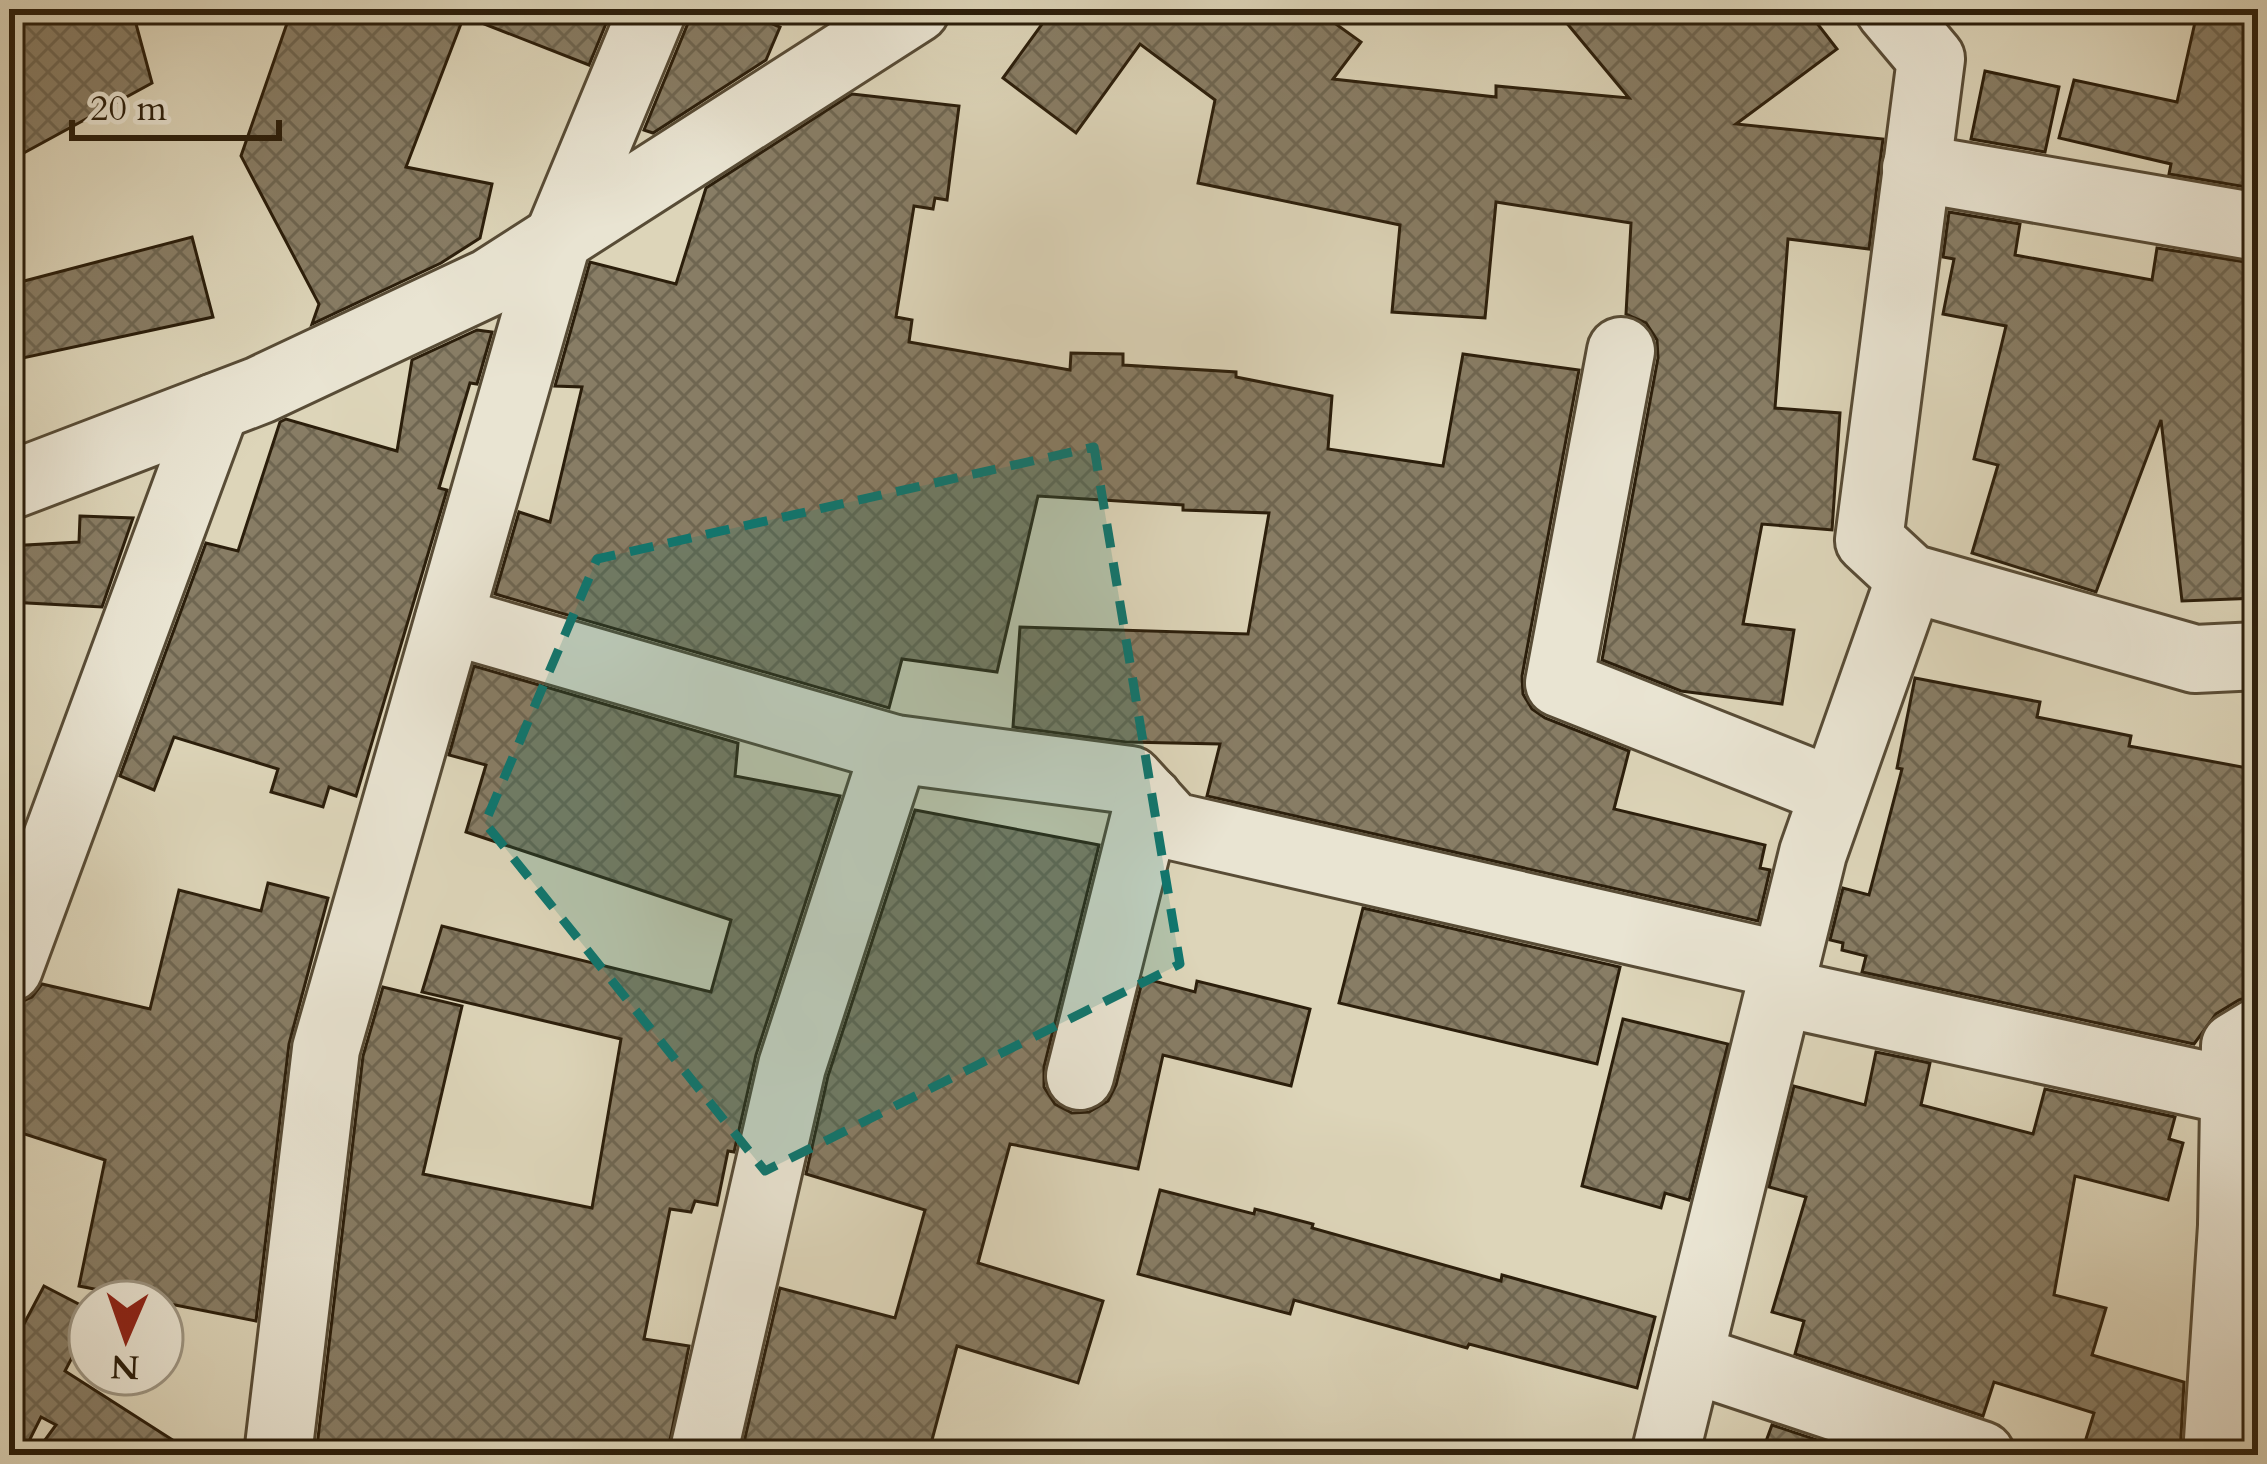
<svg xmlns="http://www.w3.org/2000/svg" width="2267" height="1464" font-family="Cardo,serif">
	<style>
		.building { fill: url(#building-cross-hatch); stroke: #2b1e0b; stroke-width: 3 }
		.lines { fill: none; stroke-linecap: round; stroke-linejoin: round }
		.minor-casing { stroke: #584c36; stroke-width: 72 }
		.minor { stroke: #e9e4d2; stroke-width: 66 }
		.marked { fill: #0f766e; fill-opacity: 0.2; stroke: #0f766e; stroke-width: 9; stroke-dasharray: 24 15; stroke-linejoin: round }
	</style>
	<defs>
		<pattern id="building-cross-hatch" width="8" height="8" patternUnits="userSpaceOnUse" patternTransform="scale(3)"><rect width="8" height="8" fill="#887d65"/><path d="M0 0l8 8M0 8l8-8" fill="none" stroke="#6f6651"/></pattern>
	</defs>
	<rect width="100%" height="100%" fill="#ddd5b9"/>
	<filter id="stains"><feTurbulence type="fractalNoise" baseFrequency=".00167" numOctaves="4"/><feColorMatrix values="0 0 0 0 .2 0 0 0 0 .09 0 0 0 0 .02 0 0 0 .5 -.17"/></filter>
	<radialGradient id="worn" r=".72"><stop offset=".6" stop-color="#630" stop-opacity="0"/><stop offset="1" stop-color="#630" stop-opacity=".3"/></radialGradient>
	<g class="building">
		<path d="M9,9H132L152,83L9,161Z"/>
		<path d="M292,9H612L589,65L464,16L406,167L492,184L480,238L441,263L312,324L319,304L241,156Z"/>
		<path d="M690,9H736L780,27L766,60L653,133L644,130L688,23Z"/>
		<path d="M1053,9H1315L1361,42L1333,79L1496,97V86L1629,98L1555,9H1806L1837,49L1736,124L1883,139L1869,249L1788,239L1775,408L1840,413L1832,530L1762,524L1743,624L1794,630L1782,704L1681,691L1602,660L1658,358L1657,340L1646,323L1626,314L1631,223L1496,202L1485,318L1392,312L1400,225L1198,183L1215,100L1140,44L1076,133L1003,78Z"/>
		<path d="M2198,9H2258V189L2169,174L2171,164L2059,138L2074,80L2177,102Z"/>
		<path d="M1985,71L2059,87L2045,152L1971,139Z"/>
		<path d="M852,94L959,106L947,200L935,198L933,209L914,206L896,317L912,320L909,342L1070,370L1071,353L1123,354V365L1236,372V377L1332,396L1328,449L1443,466L1463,354L1579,370L1522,676L1523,694L1532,709L1545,718L1629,751L1614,809L1765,845L1760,868L1770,870L1758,921L1207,796L1220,744L1125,742L1013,727L1020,627L1248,634L1269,513L1183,510V505L1038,496L997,672L902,659L889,708L495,594L519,512L550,522L582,387L555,386L590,262L676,284L706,188Z"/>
		<path d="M1949,212L2020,224L2015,255L2152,280L2157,248L2258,264V598L2182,601L2161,420L2096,592L1972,553L1998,465L1974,459L2006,326L1943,314L1954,259L1943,257Z"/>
		<path d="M192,237L213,317L9,361V285Z"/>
		<path d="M477,330L492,332L477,384L470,383L439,488L447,490L356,796L329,787L323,807L271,792L278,769L174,737L154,790L120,776L206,543L238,551L280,422L286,419L397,451L412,360Z"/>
		<path d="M80,516L133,518L102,607L9,602V546L79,542Z"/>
		<path d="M474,666L738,743L735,776L840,796L756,1055L734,1152L728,1151L717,1205L695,1201L691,1212L670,1209L644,1339L689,1346L667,1455H316L363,1056L383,987L462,1006L423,1174L592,1208L621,1039L422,992L442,926L711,992L731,920L466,832L486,765L449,755Z"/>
		<path d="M1915,678L2040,702L2037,717L2131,736L2129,746L2258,770V995L2239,1000L2216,1014L2194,1044L1862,972L1866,956L1842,950L1843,943L1830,940L1843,888L1869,895L1902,769L1897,768Z"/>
		<path d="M915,810L1099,845L1044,1067V1087L1055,1104L1072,1113L1089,1112L1108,1101L1116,1085L1143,978L1195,992L1197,981L1310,1009L1291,1086L1163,1055L1138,1169L1010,1144L978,1263L1103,1301L1078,1383L957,1346L928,1455H741L780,1288L895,1318L925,1210L806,1174L828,1076Z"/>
		<path d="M268,883L328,898L289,1044L256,1321L79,1286L105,1160L9,1129V1020L14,1005L32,997L42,984L150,1009L179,890L261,911Z"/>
		<path d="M1363,908L1620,967L1597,1064L1339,1003Z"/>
		<path d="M1623,1019L1728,1044L1689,1200L1665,1193L1661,1208L1582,1186Z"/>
		<path d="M1876,1052L1930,1063L1921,1105L2033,1134L2045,1089L2175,1117L2169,1139L2183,1143L2168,1200L2075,1176L2054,1295L2106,1308L2092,1355L2184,1382L2180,1455H2081L2094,1413L1994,1382L1983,1416L1795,1354L1804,1321L1772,1312L1806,1197L1769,1187L1794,1086L1865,1105Z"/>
		<path d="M1160,1190L1254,1214L1255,1209L1313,1224L1312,1228L1501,1281L1502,1275L1655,1317L1637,1388L1469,1344L1467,1348L1294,1300L1290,1314L1138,1274Z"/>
		<path d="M44,1286L90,1310V1323L65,1371L196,1455H34L56,1425L41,1417L22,1455H9V1334L16,1339Z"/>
		<path d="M1772,1425L1862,1455H1761Z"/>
	</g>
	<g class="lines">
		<g class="minor-casing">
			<g id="minor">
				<path d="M1889,9L1931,59L1869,540L1910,578L2195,659L2258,656"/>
				<path d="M1916,168L2258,227"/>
				<path d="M1621,351L1559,683L1834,792"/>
				<path d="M9,486L260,390L490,282L916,9"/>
				<path d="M449,620L895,749L1130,780L1172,826L1786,966"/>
				<path d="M9,968L216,407"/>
				<path d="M1779,992L2232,1091"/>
				<path d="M2258,1032L2235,1046L2232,1226L2258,1264"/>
				<path d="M1080,1076L1149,800"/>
				<path d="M1689,1358L1981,1455"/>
				<path d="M278,1455L326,1049L558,238L653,9"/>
				<path d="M703,1455L792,1066L895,749"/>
				<path d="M1665,1455L1813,853L1910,578"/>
				<path d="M2217,1455L2232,1226"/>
			</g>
		</g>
		<use href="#minor" class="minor"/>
	</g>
	<path class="marked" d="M1094,447L1180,964L765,1171L485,823L597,559Z"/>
	<rect width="2267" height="1464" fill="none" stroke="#ddd5b9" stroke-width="48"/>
	<rect x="12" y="12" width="2243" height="1440" fill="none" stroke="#2b1e0b" stroke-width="6"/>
	<rect x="24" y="24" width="2219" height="1416" fill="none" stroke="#2b1e0b" stroke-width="3"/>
	<g transform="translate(126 1338) rotate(182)"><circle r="57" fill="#e9e4d2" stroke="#9d9582" stroke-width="3"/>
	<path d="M0-9L21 45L0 30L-21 45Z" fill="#8f2418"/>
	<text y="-18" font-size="33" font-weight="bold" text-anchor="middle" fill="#2b1e0b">N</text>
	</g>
	<path d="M72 120v18h207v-18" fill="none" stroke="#2b1e0b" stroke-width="6"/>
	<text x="90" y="120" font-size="36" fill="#2b1e0b" stroke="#e9e4d2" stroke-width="9" paint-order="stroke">20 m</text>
	<rect width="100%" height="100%" filter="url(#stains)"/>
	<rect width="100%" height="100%" fill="url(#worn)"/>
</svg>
